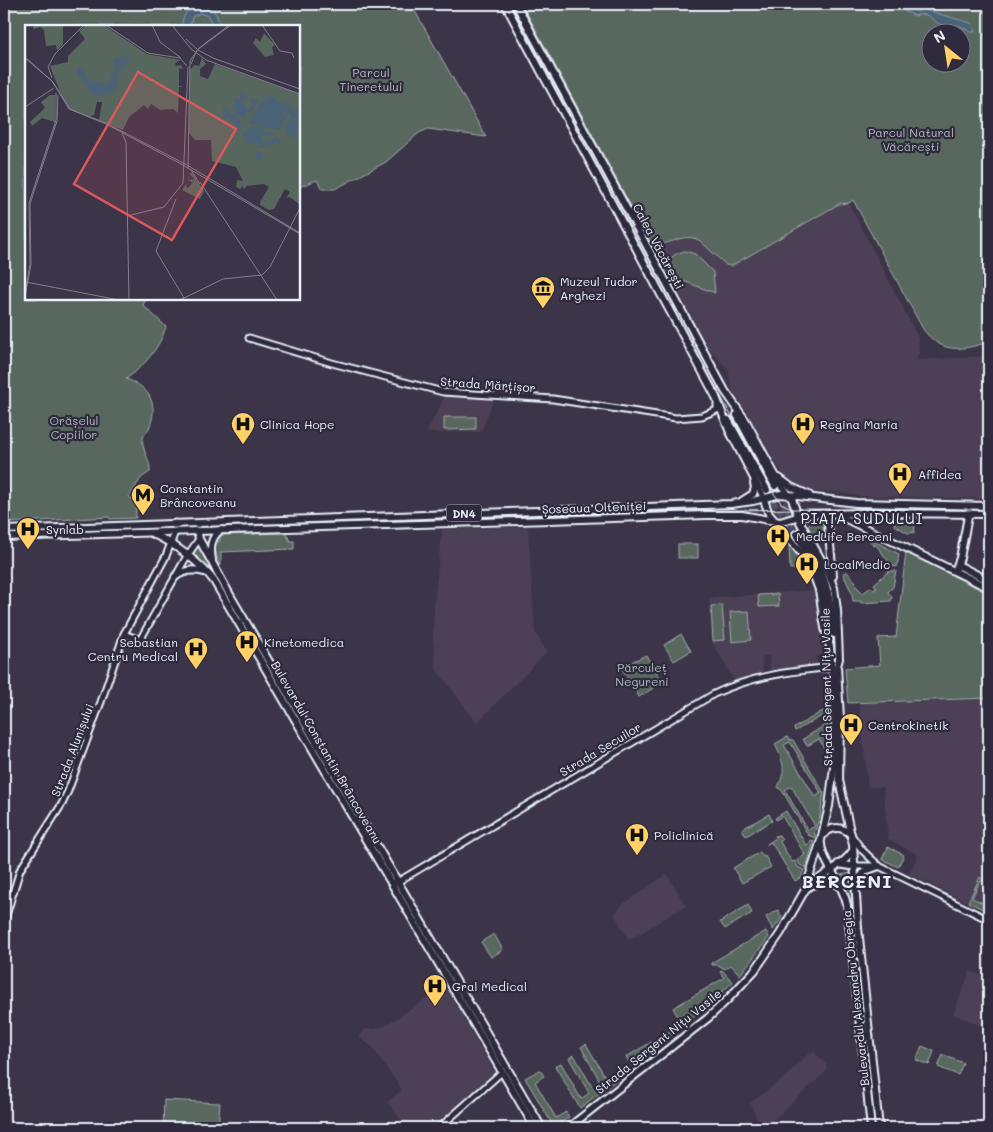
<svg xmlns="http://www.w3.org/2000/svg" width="993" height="1132" font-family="Mali,sans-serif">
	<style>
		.built { fill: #4b3f55 }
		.green { fill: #58675e; stroke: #a0acab; fill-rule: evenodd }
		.water { fill: #4c6277; stroke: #8a9bab }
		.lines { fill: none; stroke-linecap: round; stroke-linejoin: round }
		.major-tunnel { stroke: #565062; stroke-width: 6; stroke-dasharray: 6 3; stroke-linecap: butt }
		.minor-casing { stroke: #e8f1f8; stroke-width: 9 }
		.major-casing { stroke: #e8f1f8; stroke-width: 10 }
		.minor { stroke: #2f2a3d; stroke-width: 5 }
		.major { stroke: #2f2a3d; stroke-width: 6 }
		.tram { stroke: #e8f1f8; stroke-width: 1 }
		.labels { text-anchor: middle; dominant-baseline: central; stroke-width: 4.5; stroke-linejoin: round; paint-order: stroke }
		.shield { fill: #2f2a3d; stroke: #b0b5c0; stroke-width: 1 }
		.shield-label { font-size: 11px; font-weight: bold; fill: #e8f1f8 }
		.park-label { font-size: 12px; fill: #aebaba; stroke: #2f2a3d }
		.street-label { font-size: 12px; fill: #e8f1f8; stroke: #2f2a3d }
		.poi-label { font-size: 12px; fill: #e8f1f8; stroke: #2f2a3d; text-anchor: start }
		.quarter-label { font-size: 15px; letter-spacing: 1px; fill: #e8f1f8; stroke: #2f2a3d }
		.district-label { font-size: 18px; font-weight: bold; letter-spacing: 1px; fill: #e8f1f8; stroke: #2f2a3d }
		.inset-road { fill: none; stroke: #81808e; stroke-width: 1 }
		.view { fill: #da5a5c; fill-opacity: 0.15; stroke: #da5a5c; stroke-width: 2.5 }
		.inset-edge { fill: none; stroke: #e8f1f8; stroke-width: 2.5 }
	</style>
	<rect width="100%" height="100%" fill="#3c3448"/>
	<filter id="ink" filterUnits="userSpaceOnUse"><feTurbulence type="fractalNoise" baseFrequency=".02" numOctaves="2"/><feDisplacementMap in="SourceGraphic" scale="10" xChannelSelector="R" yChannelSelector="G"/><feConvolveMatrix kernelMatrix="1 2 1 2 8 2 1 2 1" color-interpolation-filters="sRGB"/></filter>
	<g filter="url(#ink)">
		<g class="built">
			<path d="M846,202L849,203L918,337L919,353L917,360L987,356L989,373V499L859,496L834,492H816L795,486L787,482L747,412L732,391L728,369L707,347L653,245L664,246L682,237L695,238L699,240L722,262L731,266L839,204Z"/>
			<path d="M445,396L494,399L481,432L426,433Z"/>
			<path d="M528,527L535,632L547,652L477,723L436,669L433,639L434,604L442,529Z"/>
			<path d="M815,590L819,609L823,655L816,656L817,665L770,671L769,656H762L763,673L735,682L712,642L709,598Z"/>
			<path d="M989,698V913L909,874L918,855L888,839L883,787L868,788L859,703Z"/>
			<path d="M667,874L686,906L629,940L614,914L622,905Z"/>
			<path d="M970,971L989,978V1029L953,1014Z"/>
			<path d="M445,987L496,1074L433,1128H407L387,1102L402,1090L371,1046L359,1037L365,1029H375L384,1026Z"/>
			<path d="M814,1051L826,1064L827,1071L771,1122L761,1128L750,1103L784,1078L807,1055Z"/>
		</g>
		<g class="green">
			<path d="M4,4H411L486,137L428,129L419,133L386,162L335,189H322L317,180L299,187V26H26V299H146L143,305L166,327C159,349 144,366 126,379C148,386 160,404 149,428C148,431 144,434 143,438C141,450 151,460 150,472L141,478L129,497L142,505V508L136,509V518L110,519L109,517L4,523Z"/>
			<path d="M522,4H989V342C962,350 942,355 923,329L853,200L849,203L839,204L731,266L726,265L699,240C681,232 671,246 653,245L648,238ZM930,32H960V62H930Z"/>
			<path d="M685,251L695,254L713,272L715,293L670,276C662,261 671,255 685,251Z"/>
			<path d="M444,417H476V429L444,430Z"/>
			<path d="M889,518L916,519L914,533L912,532L910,534L894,525L895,523L888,520Z"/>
			<path d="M812,521H825L826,539H813L806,527Z"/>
			<path d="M286,533L290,541H294V549L221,552V565L220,566L215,550V542L220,541V535Z"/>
			<path d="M872,540L899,554L897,567L892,566L876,545L874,546L870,541Z"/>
			<rect x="678" y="544" width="20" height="14"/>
			<path d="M199,545L212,568L211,571L193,555Z"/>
			<path d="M789,545L806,568L790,569Z"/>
			<path d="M906,552L989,594V698L848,703L845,668L880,665L878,638L896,637Z"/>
			<path d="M846,571L856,582L854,584L863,593L871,587L874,590L877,588L874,584L889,571H896L893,587L888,592L892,597L891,601L861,603L860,601H853L852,593L843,574Z"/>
			<path d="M778,594L779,606L759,607L758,595Z"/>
			<path d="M722,605L725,640L713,641L711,606Z"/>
			<path d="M749,611L751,640L732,642L730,612Z"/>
			<path d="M681,634L691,651L674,661L664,645Z"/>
			<path d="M646,655L663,682L639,697L621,667Z"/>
			<path d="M828,708L827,753L819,739L807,746L803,739L827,724L822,716L795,731L794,728Z"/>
			<path d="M787,737L790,740H793L824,793L819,822H818L814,834L816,835L815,838L808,835L783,792L778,787C787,768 783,762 775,744ZM790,742L821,793L815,797L784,745ZM791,786L815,826L808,830L785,790Z"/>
			<path d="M786,811L806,845L810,843L811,840L814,841L806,868L800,865L797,860L805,855L782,816L776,820L775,818Z"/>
			<path d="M769,814L772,821L746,836L742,829Z"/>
			<path d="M779,835L782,840L780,842L792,862L795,861L798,867L804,870L801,878L795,881L771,842L766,845L776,838L775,836Z"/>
			<path d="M888,847L904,855L898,867L882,859Z"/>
			<path d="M760,852L763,857L765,856L771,867L742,883L733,868Z"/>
			<path d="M851,873L869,1065H867L849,904L840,875Z"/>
			<path d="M980,877L984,880L979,883L972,898L989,906V912L968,902Z"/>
			<path d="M748,905L752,913L725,929L720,922Z"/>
			<path d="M778,910L782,917L773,930L766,917Z"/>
			<path d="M766,931L769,937L740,975L731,965L725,969L718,965H712L711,963Z"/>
			<path d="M494,934L503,950L491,957L481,942Z"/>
			<path d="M722,970L733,982L684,1026L632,1066L626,1057L682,1024L673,1008L724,978L720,972Z"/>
			<path d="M586,1044L606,1078L625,1068L627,1072L580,1108L555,1066L561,1063L581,1099L589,1093L569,1058L574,1055L594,1090L602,1085L581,1047Z"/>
			<path d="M922,1046L934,1051L929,1065L916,1060Z"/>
			<path d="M943,1055L963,1063L958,1075L938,1067Z"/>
			<path d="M540,1070L544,1076L535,1082L556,1118L566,1112L569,1117L554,1127L525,1078Z"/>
			<path d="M164,1100L220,1103L218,1128H163Z"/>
		</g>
		<g class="water">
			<path d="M200,5C212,7 219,14 219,26H211V22L208,16L200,13L192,17L190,26H182C182,14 189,8 200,5Z"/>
			<path d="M912,9L918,12L920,9L925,10L971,23L973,25L975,32C968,33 966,28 960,26C955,24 949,28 944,26C932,23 930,10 915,16L904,11Z"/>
		</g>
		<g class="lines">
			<g class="major-tunnel">
				<path d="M775,486L788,513L800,532"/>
				<path d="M768,494L796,534"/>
			</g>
			<g class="minor-casing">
				<g id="minor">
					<path d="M249,338L332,363L443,392L553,399L676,418L702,416L717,410V402"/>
					<path d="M124,634L140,640L187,556L199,539"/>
					<path d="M852,836L862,850L879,866L989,920"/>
					<path d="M855,866H877"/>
					<path d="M394,884L714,694C752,676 791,671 832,667"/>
					<path d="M4,922L20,870L62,804L68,791L101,702L124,634L166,556L175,532V523"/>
					<path d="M439,1128L502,1072"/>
				</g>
			</g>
			<g class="major-casing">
				<g id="major">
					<path d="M505,4L716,397L729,430L762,494L769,514L803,555L812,571L819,590L825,628L830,647L835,714L834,767L829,806L821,840L805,890L780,934L755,970L728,999L708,1018L568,1128"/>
					<path d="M516,4L725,391L746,421L780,484L792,499L800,522L827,570L834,588L837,610L839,659L837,666L840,718L839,780L853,845L858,928L879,1128"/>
					<path d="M737,415L775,486"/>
					<path d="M728,420L767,490"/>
					<path d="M779,478L791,487L809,495"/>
					<path d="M742,501L753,494L755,488L754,483"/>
					<path d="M827,514L833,576"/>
					<path d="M838,515L989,588"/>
					<path d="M197,528L199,539L230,595L542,1128"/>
					<path d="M4,530L731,504L753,501L781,494L856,503L989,506"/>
					<path d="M800,532C823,568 831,591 834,634"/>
					<path d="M153,534C173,543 201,563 214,581L535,1128"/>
					<path d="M796,534C819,570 826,591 829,633"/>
					<path d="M4,537L707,515H742L780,522L803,515L813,514L872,513L989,514"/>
					<path d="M212,560C210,548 210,539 220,530"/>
					<path d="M958,565L989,581"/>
					<path d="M955,571L960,558L969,511"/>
					<path d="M175,577C184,570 194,569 204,572"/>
					<path d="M823,835C832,826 841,826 851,834"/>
					<path d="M821,844C822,862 843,883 847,905L871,1128"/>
					<path d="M838,864L850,866"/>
					<path d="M856,883L865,871L879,866"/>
					<path d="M812,885C822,881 831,880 840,887"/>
					<path d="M806,889C818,877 847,863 853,850"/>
				</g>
			</g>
			<use href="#minor" class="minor"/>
			<use href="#major" class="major"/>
			<g class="tram">
				<path d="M509,4L772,491L781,503L791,508"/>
				<path d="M4,534L634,512L796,509L989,510"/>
			</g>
		</g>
	</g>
	<defs>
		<g id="museum-pin" transform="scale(1.25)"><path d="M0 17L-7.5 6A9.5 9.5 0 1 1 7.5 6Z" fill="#ffd166" stroke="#2f2a3d"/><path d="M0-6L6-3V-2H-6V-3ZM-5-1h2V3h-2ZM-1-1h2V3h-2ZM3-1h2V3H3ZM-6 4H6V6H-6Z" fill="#111"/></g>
		<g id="hospital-pin" transform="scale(1.25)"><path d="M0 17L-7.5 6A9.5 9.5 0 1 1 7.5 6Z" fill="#ffd166" stroke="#2f2a3d"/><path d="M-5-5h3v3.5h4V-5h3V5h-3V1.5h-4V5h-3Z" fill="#111"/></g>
		<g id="metro-pin" transform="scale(1.25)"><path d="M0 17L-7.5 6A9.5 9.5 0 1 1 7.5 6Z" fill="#ffd166" stroke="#2f2a3d"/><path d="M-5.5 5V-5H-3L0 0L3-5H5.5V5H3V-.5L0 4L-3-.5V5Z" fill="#111"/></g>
	</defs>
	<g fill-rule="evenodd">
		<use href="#museum-pin" x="543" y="288"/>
		<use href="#hospital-pin" x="243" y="424"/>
		<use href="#hospital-pin" x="803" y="424"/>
		<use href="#hospital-pin" x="900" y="474"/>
		<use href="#metro-pin" x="143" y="495"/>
		<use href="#hospital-pin" x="28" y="529"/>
		<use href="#hospital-pin" x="778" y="536"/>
		<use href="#hospital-pin" x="807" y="564"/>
		<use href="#hospital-pin" x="247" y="642"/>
		<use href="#hospital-pin" x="196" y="649"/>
		<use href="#hospital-pin" x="851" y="725"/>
		<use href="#hospital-pin" x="637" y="835"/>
		<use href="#hospital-pin" x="435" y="986"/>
	</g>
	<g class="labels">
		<rect class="shield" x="446.5" y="504.5" width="35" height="17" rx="4"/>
		<g class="shield-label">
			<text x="464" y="513">DN4</text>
		</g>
		<g class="park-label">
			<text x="371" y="72">Parcul<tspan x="371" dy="14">Tineretului</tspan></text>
			<text x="911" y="132">Parcul Natural<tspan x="911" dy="14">Văcărești</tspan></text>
			<text x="74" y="420">Orășelul<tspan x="74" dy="14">Copiilor</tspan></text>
			<text x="642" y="667">Părculeț<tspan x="642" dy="14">Negureni</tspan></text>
		</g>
		<g class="street-label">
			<text transform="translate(659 246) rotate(62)">Calea Văcărești</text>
			<text transform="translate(488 384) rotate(4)">Strada Mărțișor</text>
			<text transform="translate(594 507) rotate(-2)">Șoseaua Olteniței</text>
			<text transform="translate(826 687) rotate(-91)">Strada Sergent Nițu Vasile</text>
			<text transform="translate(600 749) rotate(-31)">Strada Secuilor</text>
			<text transform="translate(72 750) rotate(-69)">Strada Alunișului</text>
			<text transform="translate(327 752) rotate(60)">Bulevardul Constantin Brâncoveanu</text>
			<text transform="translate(855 998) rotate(-96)">Bulevardul Alexandru Obregia</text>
			<text transform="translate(658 1041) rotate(-39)">Strada Sergent Nițu Vasile</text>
		</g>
		<g class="poi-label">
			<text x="560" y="281">Muzeul Tudor<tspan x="560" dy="14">Arghezi</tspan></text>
			<text x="260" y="424">Clinica Hope</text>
			<text x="820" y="424">Regina Maria</text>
			<text x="918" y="474">Affidea</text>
			<text x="160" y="488">Constantin<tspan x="160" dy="14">Brâncoveanu</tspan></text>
			<text x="46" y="529">Synlab</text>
			<text x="796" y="536">MedLife Berceni</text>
			<text x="824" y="564">LocalMedic</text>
			<text x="178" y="642" text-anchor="end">Sebastian<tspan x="178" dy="14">Centru Medical</tspan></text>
			<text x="264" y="642">Kinetomedica</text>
			<text x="868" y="725">Centrokinetik</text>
			<text x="654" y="835">Policlinică</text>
			<text x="452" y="986">Gral Medical</text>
		</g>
		<g class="quarter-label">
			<text x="862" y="518">PIAȚA SUDULUI</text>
		</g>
		<g class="district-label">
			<text x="847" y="881">BERCENI</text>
		</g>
	</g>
	<g transform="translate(25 25)">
		<rect width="275" height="275" fill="#3c3448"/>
		<path d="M7,0H38V19L32,26L31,20L21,21L19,5L15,2L9,4ZM61,0H79L122,29L156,35L150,38L151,41L156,40L158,44L154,43V61L159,62H154L153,88L148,84L135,85L126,79L123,84L119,80L104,92L98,105L74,95L77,77H72L69,90L65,91L45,84L37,72L25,41L43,37V31L60,14L54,6ZM239,8L250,20L247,22L249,30L240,32L228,18L231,13L235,17ZM177,33L181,39L175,44V51L183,54L190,39L275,69V180L265,172L261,173L265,167L260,164L249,184L244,185L235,180L236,174L242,176L237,174L244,162L239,159L221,161L219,165L218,161L215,164L211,162L212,155L218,156L211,142L187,136L186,115H170L164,108L165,45L169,40L174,41ZM25,70H30V97L17,93L7,101L5,97L20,83L16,77ZM164,148H167L179,166L175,174L157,165L161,159L162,163L165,161L170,154L167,157L163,155V151L164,155L169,154Z" fill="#58675e"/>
		<path d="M105,29L102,38L92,48V63L82,69L68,70L52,48L54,43H58L63,55L82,60L87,55L84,52L92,45L88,35ZM215,67L223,71L218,77L223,85L229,80L223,74H227L226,69L229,76L232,73L234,75L226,89L221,86L220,95L208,87L209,85L213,87L214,86L203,80L210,81V73H215ZM245,70L254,77H259L261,82L266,75L264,88L266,83L272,85L273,82V92L268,94L274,97L271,105L274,108H269L273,114L260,109L262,97H266L263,96L267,92L264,89L256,88L262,93L254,105L224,98L235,78ZM198,81L206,88L204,92L207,88L215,94L216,104L211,106L214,102L203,93L193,95L202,89H198ZM226,101L230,102V107L231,102L251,109L237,110V118L252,112L256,115L253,125L254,118L250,117L245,121L241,119V123L232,122L230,125L233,128L236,126L238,132L233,137L230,131L233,129L229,125L235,118L224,119L217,114L223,115L217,110Z" fill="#4c6277"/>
		<path class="inset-road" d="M81,0L123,28L155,33L162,41M127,0L135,17L156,33M147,0L166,24L181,35L275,69M237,0L255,26L267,28L269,33M161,14L173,25L188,33L275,64M0,32L28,57L45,84L81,98L162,140L275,208M0,33L27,56L44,84L81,99L156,139L275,209M166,39L172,25L206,0M27,53L23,42L30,29L59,0M0,82L29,63M97,108L101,117L104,275M163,143L165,36L173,24L204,0M166,145L175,159M175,157L252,275M151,174L131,226L159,273M102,191L139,182L158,158L163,42M1,257L94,275M0,269L5,239L4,178L31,95V68M0,272L6,239L5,179L32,96L33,70M155,275L198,254L237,250L245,242L275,183"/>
		<path class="view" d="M113,47L211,104L147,215L49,159Z"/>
		<rect width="275" height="275" class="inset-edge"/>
	</g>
	<rect width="993" height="1132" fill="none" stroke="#2f2a3d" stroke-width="20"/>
	<rect x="10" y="10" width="973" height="1112" fill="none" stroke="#e8f1f8" stroke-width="2" filter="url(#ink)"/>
	<g transform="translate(946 48) rotate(330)"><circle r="24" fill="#2f2a3d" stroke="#797a88"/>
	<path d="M0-4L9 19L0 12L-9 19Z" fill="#ffd166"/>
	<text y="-8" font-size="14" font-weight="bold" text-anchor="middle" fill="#e8f1f8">N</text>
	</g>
</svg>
